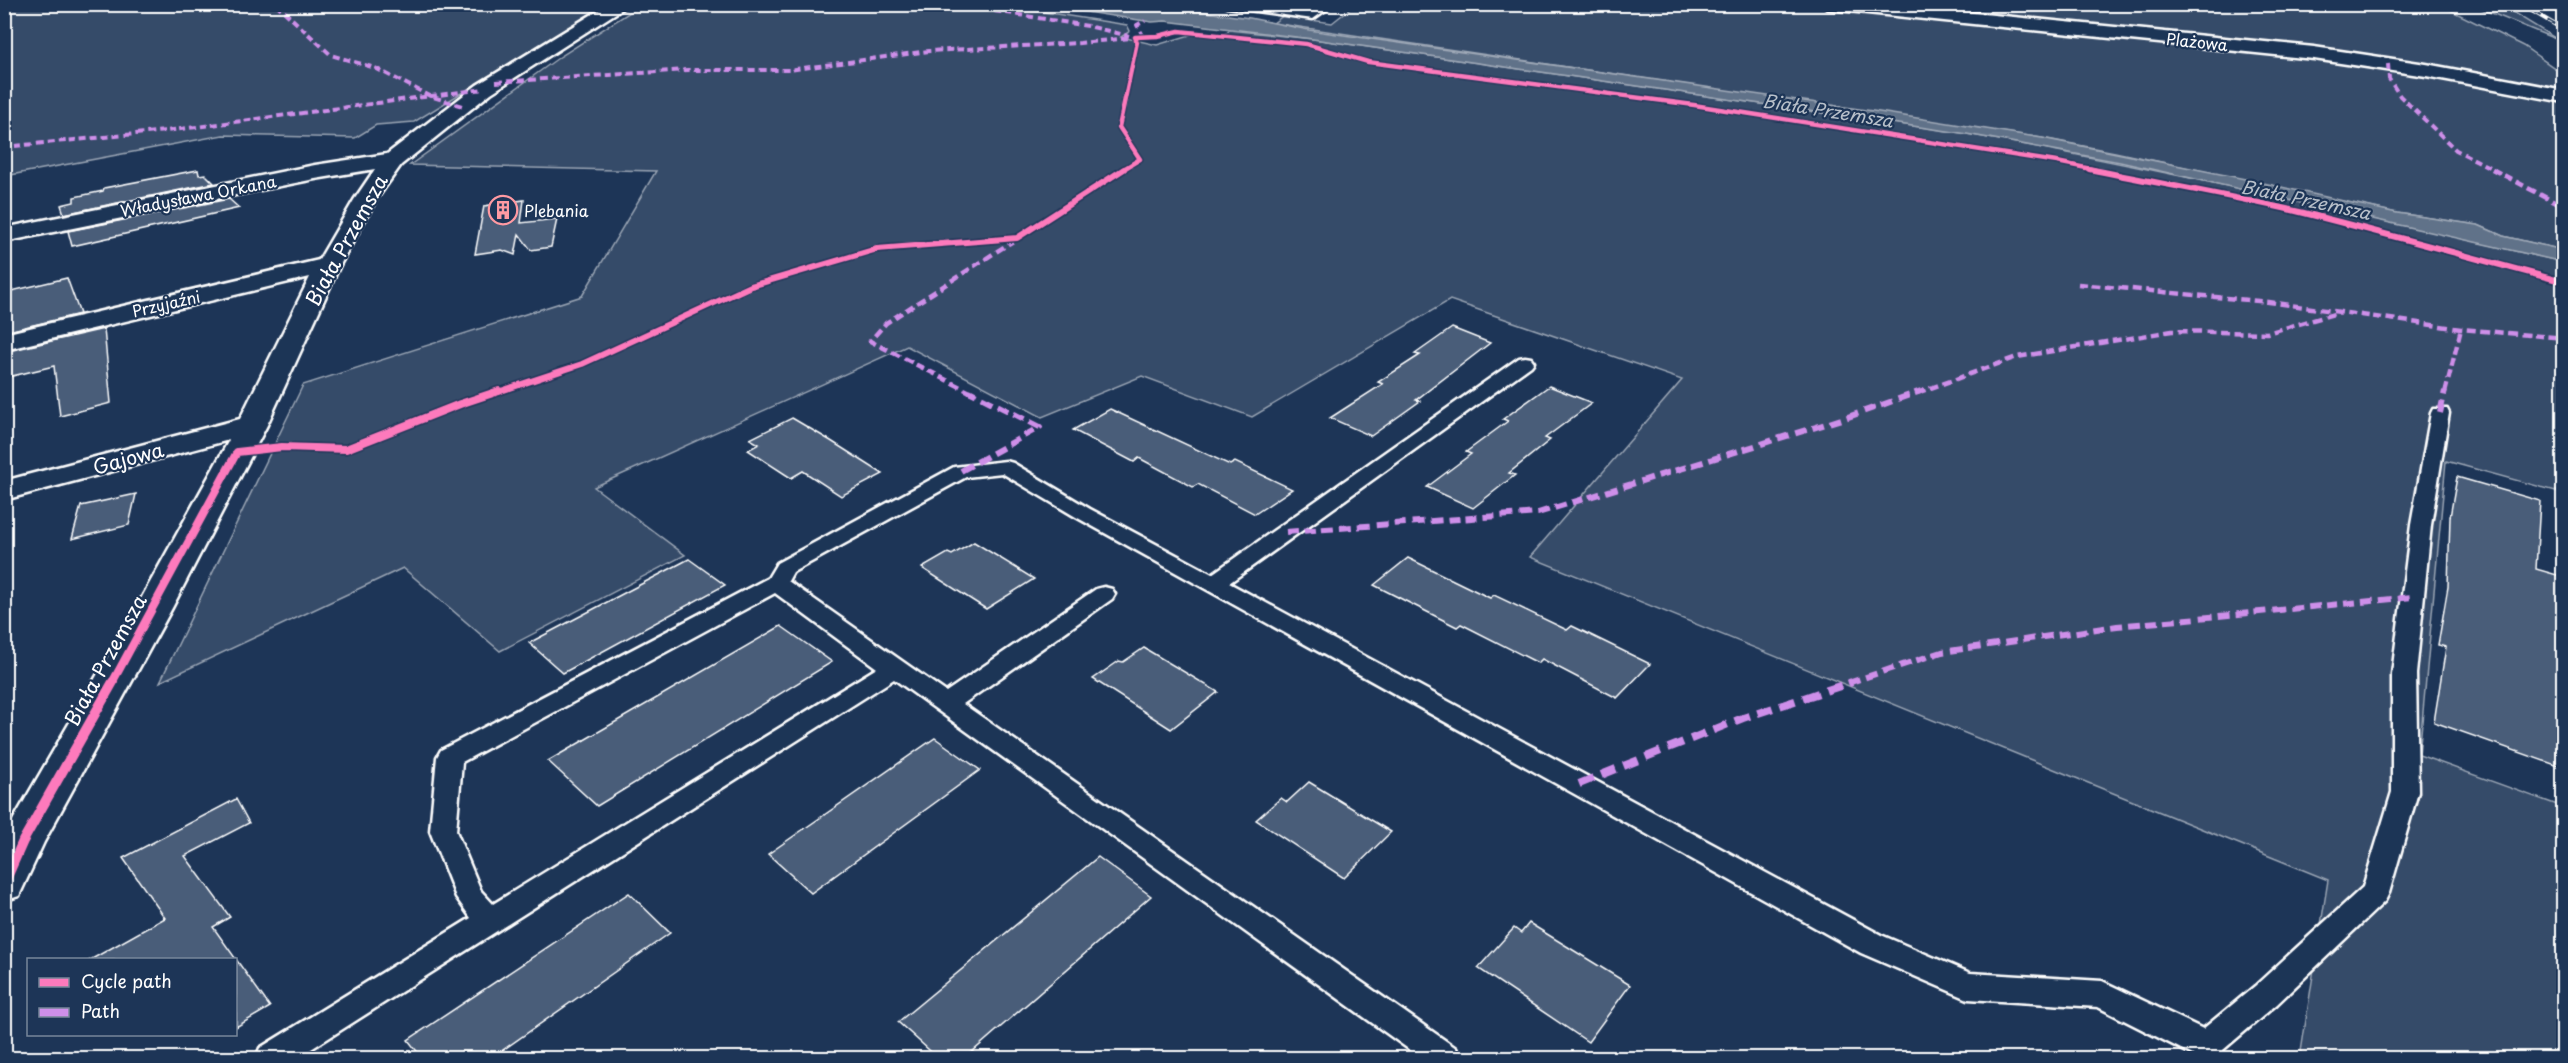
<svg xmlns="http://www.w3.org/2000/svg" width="2568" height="1063" font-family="'Playpen Sans',sans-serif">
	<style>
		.green { fill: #364b69; stroke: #9aa5b4; stroke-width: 1.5 }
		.water { fill: #617289; stroke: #a0aab8; stroke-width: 1.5 }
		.building { fill: #4a5d79; stroke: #fff; stroke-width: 1.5 }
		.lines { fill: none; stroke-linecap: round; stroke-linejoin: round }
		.lane-casing { stroke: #fff; stroke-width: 5 }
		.street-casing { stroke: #fff; stroke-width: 5 }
		.lane { fill: #1d3557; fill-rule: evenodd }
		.street { fill: #1d3557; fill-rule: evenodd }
		.rail-casing { stroke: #fff; stroke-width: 4 }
		.rail { stroke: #1d3557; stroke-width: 2; stroke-dasharray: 8; stroke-linecap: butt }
		.quiet-far3 { stroke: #ce8fe9; stroke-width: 4; stroke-dasharray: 7 4; stroke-linecap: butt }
		.quiet-far2 { stroke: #ce8fe9; stroke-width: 4.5; stroke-dasharray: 9 4.5; stroke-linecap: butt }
		.quiet-far1 { stroke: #ce8fe9; stroke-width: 6; stroke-dasharray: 12 6; stroke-linecap: butt }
		.quiet { stroke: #ce8fe9; stroke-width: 8; stroke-dasharray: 16 8; stroke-linecap: butt }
		.cycleway-far3-casing { stroke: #1d3557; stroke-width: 7 }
		.cycleway-far2-casing { stroke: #1d3557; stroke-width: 9 }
		.cycleway-far1-casing { stroke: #1d3557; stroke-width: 11 }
		.cycleway-casing { stroke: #1d3557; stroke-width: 14 }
		.cycleway-far3 { stroke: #fd7abc; stroke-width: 4.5 }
		.cycleway-far2 { stroke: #fd7abc; stroke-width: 6 }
		.cycleway-far1 { stroke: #fd7abc; stroke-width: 8 }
		.cycleway { stroke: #fd7abc; stroke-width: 10 }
		.labels { text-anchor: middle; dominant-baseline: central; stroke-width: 4.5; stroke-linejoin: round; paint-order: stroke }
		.far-street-label { font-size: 16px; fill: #fff; stroke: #1d3557 }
		.far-poi-label { font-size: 16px; fill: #fff; stroke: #1d3557; text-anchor: start }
		.far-water-label { font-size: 18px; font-style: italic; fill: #b8c0ca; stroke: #1d3557 }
		.street-label { font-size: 20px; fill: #fff; stroke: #1d3557 }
	</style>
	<rect width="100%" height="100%" fill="#1d3557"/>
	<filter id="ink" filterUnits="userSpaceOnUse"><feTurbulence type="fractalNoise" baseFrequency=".0167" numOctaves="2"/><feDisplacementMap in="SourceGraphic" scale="12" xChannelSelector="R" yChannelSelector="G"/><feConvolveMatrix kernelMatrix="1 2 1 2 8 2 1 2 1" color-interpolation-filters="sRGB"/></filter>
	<g filter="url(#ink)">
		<g class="green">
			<path d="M5,4H605V5L414,122L376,125L355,138L223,135L5,176Z"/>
			<path d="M1356,4L2440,5L2523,46L2563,74V90L2553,89L2563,99V250L2503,236L2478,225L2397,213L2115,152L2042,138L1273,23L1283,16L1332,23Z"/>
			<path d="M641,5H998L1127,25L1130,31L1121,37L1157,45L1200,32L1222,35L1229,30L1313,39L1961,133C2163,169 2363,216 2563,262V493L2446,461L2419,755L2563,807V1058H2300L2328,880L1530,557L1682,380L1450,300L1252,417L1142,376L1042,417L907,346L594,487L685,555L500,651L403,568L160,682L303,385L582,296L656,171L410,165L561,56Z"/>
			<path d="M2472,5H2501L2558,40Z"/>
		</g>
		<path class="water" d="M1146,4L1250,18L1309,30L1873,111L2042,138L2250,180L2397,213L2478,225L2503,236L2563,250V262L2120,162L1961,133L1313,39L1165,21L1152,22L1040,5Z"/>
		<g class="building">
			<path d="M198,170L199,175L205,174L214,183L64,214L61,205L74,202V197L103,191L104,188Z"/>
			<path d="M229,199L239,208L72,246L68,231Z"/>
			<path d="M524,200L521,223L557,219L551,247L531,250L519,234L515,255L502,250L475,254L484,206Z"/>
			<path d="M67,278L80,314L4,332L7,292Z"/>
			<path d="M1452,328L1490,343L1416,400L1420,401L1371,436L1330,418L1383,384L1378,382L1420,355L1415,354Z"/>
			<path d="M104,329L111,403L60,416L54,366L4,378V352Z"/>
			<path d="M1549,386L1592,403L1545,438L1550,440L1509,473L1515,475L1473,508L1427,487L1471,454L1466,452L1508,421L1503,419Z"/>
			<path d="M1110,409L1230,465L1235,462L1292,489L1255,514L1198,484L1193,487L1139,458L1134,462L1073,430Z"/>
			<path d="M792,418L831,441L883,474L841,496L803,471L791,478L748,450L759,444L750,439Z"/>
			<path d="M2457,477L2540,501L2536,569L2564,577V768L2434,722L2446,647L2438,645L2448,587L2450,517Z"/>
			<path d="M136,494L129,525L72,539L81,506Z"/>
			<path d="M974,542L1034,579L986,609L922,568L948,553L952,555Z"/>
			<path d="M1408,558L1490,598L1494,595L1567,630L1572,626L1650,664L1617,698L1542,659L1538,663L1461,624L1457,627L1374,585Z"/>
			<path d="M689,559L725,585L563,673L529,643Z"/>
			<path d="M781,626L832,662L597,806L548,761Z"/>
			<path d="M1144,648L1218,692L1171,729L1093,679L1119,661L1123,662Z"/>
			<path d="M935,738L980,770L811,893L768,854Z"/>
			<path d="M1309,782L1391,832L1344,878L1256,820L1281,798L1287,802Z"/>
			<path d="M236,799L249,823L185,856L230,917L213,927L270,1007L236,1027V960H90L165,918L123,858Z"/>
			<path d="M1098,857L1151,896L964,1059H939L898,1022Z"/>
			<path d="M629,893L670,933L490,1059H423L408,1040Z"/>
			<path d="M1529,923L1630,985L1588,1042L1478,968L1514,928L1521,933Z"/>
		</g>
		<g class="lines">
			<g class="lane-casing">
				<g id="lane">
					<path d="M1222,4H1254L1311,12L1321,4H1334L1313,19L1227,7Z"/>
					<path d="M1525,357L1531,358L1534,362L1531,366L1229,583L1881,935L1970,973L2102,981L2203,1029L2255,986L2363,887L2392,792V674L2411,525L2431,413L2433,409H2447L2449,413L2431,525L2416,674L2418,792L2389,893L2385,901L2277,1004L2223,1050L2225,1058H2195L2193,1055L2098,1007L1968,999L1861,953L1076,517L1002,473L966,477L793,572L788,581L946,692L1096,589L1104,587L1112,589L1115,594L1112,599L963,704L1456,1048L1460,1058H1421L894,679L297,1058H256L260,1048L471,918L456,897L430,831L437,757L441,750L768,578L777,563L954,467L1006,461L1013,463L1090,509L1212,574L1519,358ZM775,593L877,668L493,904L481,891L456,831L462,762Z"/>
				</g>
			</g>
			<g class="street-casing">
				<g id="street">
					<path d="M609,4H630L491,93L401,165L376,200L340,265L267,425L172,608L44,842L19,896L4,901V836L136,608L229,440L4,500V481L240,419L310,277L4,350V334L319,260L354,200L375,169L315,179L4,242V228L315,165L387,154L477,85Z"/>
					<path d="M1820,4H1884L2314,47L2426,64L2564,90V102L2426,76L2314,59L1828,9Z"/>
				</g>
			</g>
			<use href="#lane" class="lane"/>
			<use href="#street" class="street"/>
			<g class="rail-casing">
				<path id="rail" d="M2520,4L2564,30"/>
			</g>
			<use href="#rail" class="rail"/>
			<g class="quiet-far3">
				<path d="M276,4L331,55L375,68L430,96L462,106"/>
				<path d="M951,4L1088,26L1129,36"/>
				<path d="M1144,37L1137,25L1145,21"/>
				<path d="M2388,64L2389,79L2400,96L2456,150L2495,170"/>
				<path d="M496,82L688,70H789L929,51L1080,43L1140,37"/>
				<path d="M4,147L166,131L484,89"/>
			</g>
			<g class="quiet-far2">
				<path d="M2492,169L2564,207"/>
				<path d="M2078,284L2269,302L2461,329L2564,338"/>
				<path d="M972,393L870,341L886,323L1013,241"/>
				<path d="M1917,393L2017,357L2172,331L2267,333L2341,312"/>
				<path d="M2445,393L2461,329"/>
			</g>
			<g class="quiet-far1">
				<path d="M2440,413L2445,391"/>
				<path d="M961,471L1040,427L969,391"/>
				<path d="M1286,532L1538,513L1845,418L1921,391"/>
				<path d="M1848,683L1942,652L2117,626L2413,597"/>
			</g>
			<path class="quiet" d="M1579,784L1743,718L1852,682"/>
			<g class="cycleway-far3-casing">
				<path id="cycleway-far3" d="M1122,170L1140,159L1119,127L1137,42L1135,37L1158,36L1179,31L1306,44L1368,62L1694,105L2057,162L2096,170"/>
			</g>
			<g class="cycleway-far2-casing">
				<g id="cycleway-far2">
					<path d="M2089,169C2161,184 2233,196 2304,213C2391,235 2477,259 2564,282"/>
					<path d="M495,393L582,364L751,286L877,249L1017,238L1124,169"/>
				</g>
			</g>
			<g class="cycleway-far1-casing">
				<path id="cycleway-far1" d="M112,683L237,452L282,447L346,449L460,404L499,391"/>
			</g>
			<g class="cycleway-casing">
				<path id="cycleway" d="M4,884L23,841L113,682"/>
			</g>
			<use href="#cycleway-far3" class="cycleway-far3"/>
			<use href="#cycleway-far2" class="cycleway-far2"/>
			<use href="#cycleway-far1" class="cycleway-far1"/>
			<use href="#cycleway" class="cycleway"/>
		</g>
	</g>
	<defs>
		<g id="building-ring" transform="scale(1.5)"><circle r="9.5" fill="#1d3557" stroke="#ff9aa2" stroke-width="1.5"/><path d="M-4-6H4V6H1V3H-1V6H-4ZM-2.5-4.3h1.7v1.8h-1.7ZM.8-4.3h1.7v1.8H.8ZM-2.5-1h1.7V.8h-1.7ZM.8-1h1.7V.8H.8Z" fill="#ff9aa2"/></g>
	</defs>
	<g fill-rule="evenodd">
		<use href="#building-ring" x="503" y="210"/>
	</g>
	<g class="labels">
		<g class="far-street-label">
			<text transform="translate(2197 41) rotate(6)">Plażowa</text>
			<text transform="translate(198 195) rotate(-11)">Władysława Orkana</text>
			<text transform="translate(166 303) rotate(-13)">Przyjaźni</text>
		</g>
		<g class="far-poi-label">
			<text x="524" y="210">Plebania</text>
		</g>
		<g class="far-water-label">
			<text transform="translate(1828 110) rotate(9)">Biała Przemsza</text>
			<text transform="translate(2306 199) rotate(12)">Biała Przemsza</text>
		</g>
		<g class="street-label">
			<text transform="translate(346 240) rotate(-61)">Biała Przemsza</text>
			<text transform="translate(128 458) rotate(-15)">Gajowa</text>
			<text transform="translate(105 660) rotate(-61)">Biała Przemsza</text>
		</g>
	</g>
	<rect width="2568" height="1063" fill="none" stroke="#1d3557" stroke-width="24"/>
	<rect x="12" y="12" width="2544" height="1039" fill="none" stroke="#fff" stroke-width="2" filter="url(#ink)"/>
	<rect x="27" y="958" width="210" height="78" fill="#1d3557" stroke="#77869a" stroke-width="1.5"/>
	<rect x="39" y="978" width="30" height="9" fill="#fd7abc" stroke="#77869a" stroke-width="1.5"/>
	<text x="81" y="988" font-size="18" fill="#ffffff">Cycle path</text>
	<rect x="39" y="1008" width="30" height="9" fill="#ce8fe9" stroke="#77869a" stroke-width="1.5"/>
	<text x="81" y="1018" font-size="18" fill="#ffffff">Path</text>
</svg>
